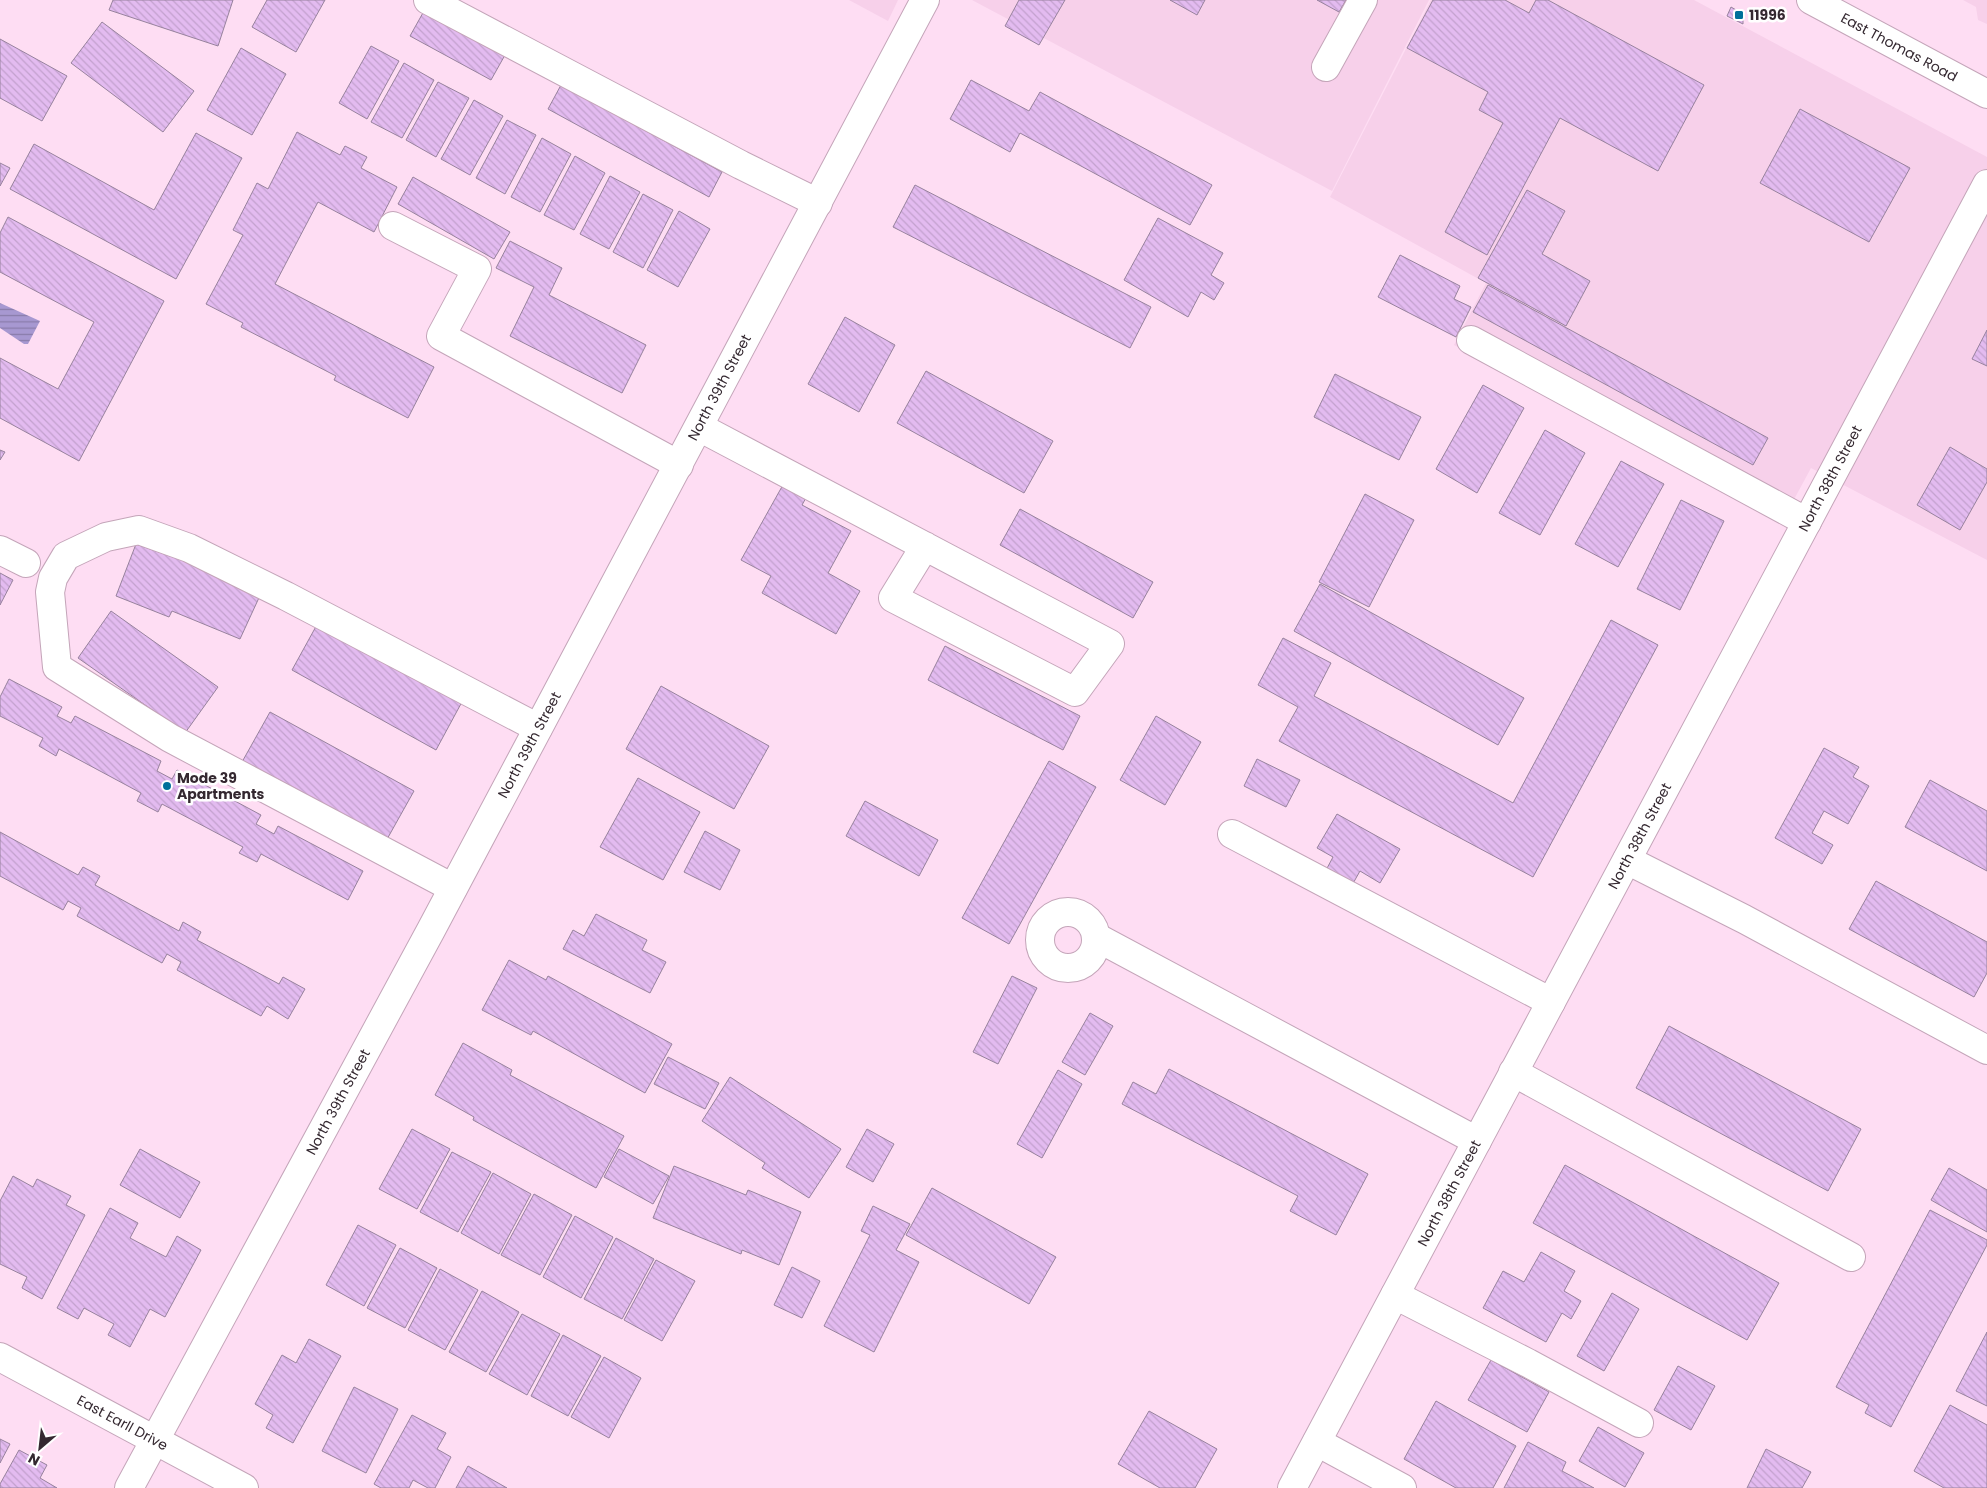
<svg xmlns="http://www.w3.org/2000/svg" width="1987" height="1488" font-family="Poppins,sans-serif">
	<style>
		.built { fill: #f7d0ea }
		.water { fill: url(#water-rules) }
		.building { fill: url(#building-back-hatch); stroke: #97829d }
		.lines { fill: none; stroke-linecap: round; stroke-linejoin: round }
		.minor-casing { stroke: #c4a5b9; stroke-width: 30 }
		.major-casing { stroke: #c4a5b9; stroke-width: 30 }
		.minor { stroke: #fff; stroke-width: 28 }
		.major { stroke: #fff; stroke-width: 28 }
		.poi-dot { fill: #00709b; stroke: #fff; stroke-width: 2 }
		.labels { text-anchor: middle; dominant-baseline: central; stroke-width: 5; stroke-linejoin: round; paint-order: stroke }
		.poi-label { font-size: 14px; font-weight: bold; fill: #342830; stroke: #fff; text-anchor: start }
		.street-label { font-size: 14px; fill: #342830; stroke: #fff }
	</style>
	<defs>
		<pattern id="water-rules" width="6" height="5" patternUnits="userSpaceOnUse" patternTransform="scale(1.25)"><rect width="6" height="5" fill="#a798d1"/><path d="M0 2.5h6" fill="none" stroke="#897caa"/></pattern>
		<pattern id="building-back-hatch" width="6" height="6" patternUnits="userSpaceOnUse" patternTransform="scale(1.25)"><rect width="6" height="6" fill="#e3bbf0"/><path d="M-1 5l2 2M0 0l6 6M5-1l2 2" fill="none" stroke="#c3a1ce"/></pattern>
	</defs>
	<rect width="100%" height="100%" fill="#feddf3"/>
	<g class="built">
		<path d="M849,0H898L888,21Z"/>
		<path d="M972,0H1429L1332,191Z"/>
		<path d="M1431,0H1694L1987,157V560L1811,468L1784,518L1454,345L1486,283L1330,197Z"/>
		<path d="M1963,0H1987V24L1978,20L1976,7Z"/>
	</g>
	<path class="water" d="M0,303L40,321L28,344H24L0,328Z"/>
	<g class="building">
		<path d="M113,0H233L218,46L109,10Z"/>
		<path d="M267,0H325L296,52L252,27Z"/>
		<path d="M1019,0H1065L1039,45L1005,26Z"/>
		<path d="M1170,0H1205L1197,15Z"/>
		<path d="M1317,0H1346L1339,12Z"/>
		<path d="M1433,0H1505L1529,13L1536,0H1548L1704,85L1658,171L1560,118L1487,255L1445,232L1503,123L1479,110L1488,92L1407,48Z"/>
		<path d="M1731,7L1743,14V24L1727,16Z"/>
		<path d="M424,11L505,55L491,80L410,36Z"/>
		<path d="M102,22L194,91L163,132L71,63Z"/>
		<path d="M0,39L67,76L42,121L0,98Z"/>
		<path d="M371,46L399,61L367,119L339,103Z"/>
		<path d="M241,48L286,74L252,135L207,110Z"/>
		<path d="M404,63L434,80L402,138L371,122Z"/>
		<path d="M971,80L1029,111L1040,92L1212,185L1190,225L1020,133L1010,152L950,119Z"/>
		<path d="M438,82L469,98L436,157L406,140Z"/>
		<path d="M561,85L722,172L709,197L548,109Z"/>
		<path d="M474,100L503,116L470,175L441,159Z"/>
		<path d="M1800,109L1910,168L1869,242L1760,183Z"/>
		<path d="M507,120L536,135L505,194L476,178Z"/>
		<path d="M297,132L340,155L345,146L367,157L361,168L397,187L374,232L318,202L275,284L434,367L408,418L334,380L336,376L241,327L243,323L206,304L243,235L233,230L257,183L268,189Z"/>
		<path d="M196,133L242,158L176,279L10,189L34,144L154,210Z"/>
		<path d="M542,138L571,154L540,212L511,197Z"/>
		<path d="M575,156L605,173L574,230L544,215Z"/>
		<path d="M0,163L10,168L0,186Z"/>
		<path d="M610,176L640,192L609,249L580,234Z"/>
		<path d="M413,177L510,232L494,259L398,204Z"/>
		<path d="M915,185L1151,307L1130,348L893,227Z"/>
		<path d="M1527,190L1565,211L1542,254L1590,281L1566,326L1478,278Z"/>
		<path d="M643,194L673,210L643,268L613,252Z"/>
		<path d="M679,211L710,229L678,287L647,270Z"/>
		<path d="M8,217L164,301L79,461L0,418V358L58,389L94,322L0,272V233Z"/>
		<path d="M1158,218L1223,253L1211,275L1224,283L1214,300L1201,292L1188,317L1124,280Z"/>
		<path d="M510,241L562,268L549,295L646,345L622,393L510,336L534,287L496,268Z"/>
		<path d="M1400,255L1460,286L1454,299L1471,307L1456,337L1378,297Z"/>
		<path d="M1488,285L1768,438L1753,465L1473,312Z"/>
		<path d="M845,317L895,345L859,412L808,384Z"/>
		<path d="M1987,330V366L1972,359Z"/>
		<path d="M926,371L1053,441L1024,493L897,423Z"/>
		<path d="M1335,374L1421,417L1399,460L1314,417Z"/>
		<path d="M1483,385L1524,408L1477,493L1436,469Z"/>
		<path d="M1545,430L1585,453L1540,535L1499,513Z"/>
		<path d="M1950,447L1987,469V482L1960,530L1917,505Z"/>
		<path d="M0,450L5,452L0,460Z"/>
		<path d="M1621,461L1664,484L1618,567L1575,544Z"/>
		<path d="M784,483L807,496L802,505L851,531L828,573L860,591L836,634L762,593L771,576L741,560Z"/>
		<path d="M1365,494L1414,520L1369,607L1319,582Z"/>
		<path d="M1681,500L1724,521L1680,610L1637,589Z"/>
		<path d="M1020,509L1153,582L1133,618L1000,545Z"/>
		<path d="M136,544L179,559L180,555L263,589L240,639L172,611L169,617L116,596Z"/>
		<path d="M0,573L13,580L0,605Z"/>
		<path d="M1320,584L1524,698L1498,745L1294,631Z"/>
		<path d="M111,611L218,687L185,733L78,658Z"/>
		<path d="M1611,620L1658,645L1533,877L1279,741L1298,707L1258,685L1283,638L1331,663L1314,696L1513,803Z"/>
		<path d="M319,621L463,700L436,750L292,670Z"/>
		<path d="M945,646L1080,716L1063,750L928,680Z"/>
		<path d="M9,679L62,707L57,716L71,723L75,716L161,761L157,771L172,779L177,770L261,815L256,824L274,834L278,826L363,871L348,900L261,854L257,862L239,853L243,847L162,804L158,812L137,801L141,793L59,749L56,756L39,746L43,738L0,716V697Z"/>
		<path d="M661,686L769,746L734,809L626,749Z"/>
		<path d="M270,712L414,791L386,841L242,762Z"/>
		<path d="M1156,716L1201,742L1165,805L1120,780Z"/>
		<path d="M1824,748L1859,767L1853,777L1869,786L1848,824L1824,811L1812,833L1833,845L1822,864L1775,838Z"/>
		<path d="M1257,759L1300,780L1286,807L1244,786Z"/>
		<path d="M1049,761L1096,787L1009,944L962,918Z"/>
		<path d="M638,778L700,812L663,880L600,847Z"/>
		<path d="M1930,780L1987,811V871L1905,827Z"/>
		<path d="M865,801L938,840L919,876L846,836Z"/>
		<path d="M1337,814L1400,849L1380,883L1360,871L1351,887L1325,872L1333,857L1317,848Z"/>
		<path d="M705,831L740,850L720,890L684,872Z"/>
		<path d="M0,832L78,875L83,867L100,876L95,885L179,931L183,922L201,932L197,940L279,984L283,977L305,989L288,1019L267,1006L261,1016L177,970L181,962L167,954L162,963L77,916L81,908L68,901L63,910L0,876Z"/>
		<path d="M1876,881L1987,942V973L1974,997L1849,929Z"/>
		<path d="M596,914L647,940L642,950L666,962L650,993L563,949L573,930L584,936Z"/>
		<path d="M509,960L546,980L548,976L672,1044L645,1093L533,1031L531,1035L482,1010Z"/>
		<path d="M1012,976L1037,988L998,1064L973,1052Z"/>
		<path d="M1090,1013L1113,1026L1085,1075L1062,1062Z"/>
		<path d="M1669,1026L1861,1129L1828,1191L1636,1088Z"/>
		<path d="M463,1043L512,1070L510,1075L624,1136L596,1188L473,1120L474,1117L435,1095Z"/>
		<path d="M668,1057L719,1083L705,1109L654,1084Z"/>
		<path d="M1169,1069L1368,1174L1336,1235L1290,1211L1298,1196L1122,1104L1133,1082L1156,1094Z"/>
		<path d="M1058,1070L1082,1084L1042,1158L1017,1144Z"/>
		<path d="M730,1077L841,1149L809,1198L762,1168L765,1163L702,1121Z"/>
		<path d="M412,1129L450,1149L417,1209L379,1189Z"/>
		<path d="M867,1129L894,1144L873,1182L846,1167Z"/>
		<path d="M140,1149L200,1182L180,1218L120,1185Z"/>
		<path d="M619,1149L669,1176L653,1204L604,1177Z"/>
		<path d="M452,1152L491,1172L458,1232L420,1212Z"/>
		<path d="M1565,1165L1779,1283L1747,1340L1533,1223Z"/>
		<path d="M674,1166L746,1195L748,1190L801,1212L779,1265L742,1250L741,1254L653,1218Z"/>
		<path d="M1949,1168L1987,1190V1232L1931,1200Z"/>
		<path d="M493,1173L531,1194L499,1254L461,1233Z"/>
		<path d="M13,1176L33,1187L37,1179L71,1196L66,1205L85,1215L42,1299L22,1288L27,1277L0,1264V1201Z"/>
		<path d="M932,1188L1056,1257L1029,1304L906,1235Z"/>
		<path d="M534,1194L572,1215L540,1275L501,1255Z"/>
		<path d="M873,1206L910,1224L896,1250L919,1262L874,1352L824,1326L870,1235L861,1231Z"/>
		<path d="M110,1208L138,1223L130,1238L166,1257L177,1236L201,1250L165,1317L150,1309L130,1347L108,1335L114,1324L84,1308L78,1319L57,1308Z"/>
		<path d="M1930,1210L1987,1240V1245L1891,1427L1865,1413L1869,1405L1836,1387Z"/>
		<path d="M575,1216L613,1237L581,1298L543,1277Z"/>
		<path d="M358,1225L396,1245L364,1306L326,1285Z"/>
		<path d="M616,1238L654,1259L622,1319L584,1299Z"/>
		<path d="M400,1248L437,1268L405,1328L367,1308Z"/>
		<path d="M1541,1252L1575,1271L1564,1291L1581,1301L1571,1319L1562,1313L1546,1342L1483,1308L1503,1271L1524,1282Z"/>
		<path d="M656,1260L695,1281L662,1341L624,1320Z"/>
		<path d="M792,1267L820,1281L802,1318L774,1305Z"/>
		<path d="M440,1269L478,1290L445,1350L408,1330Z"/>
		<path d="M482,1291L519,1312L486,1372L449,1352Z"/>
		<path d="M1612,1293L1639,1309L1604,1371L1577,1356Z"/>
		<path d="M522,1314L560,1334L527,1395L489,1374Z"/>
		<path d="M1987,1332V1406L1956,1391Z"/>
		<path d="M563,1335L601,1356L568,1416L531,1396Z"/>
		<path d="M309,1339L341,1356L293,1443L266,1428L273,1415L255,1404L282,1355L296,1363Z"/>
		<path d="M604,1357L641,1378L609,1438L571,1417Z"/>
		<path d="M1491,1360L1549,1392L1527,1432L1468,1400Z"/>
		<path d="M1678,1366L1715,1386L1691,1430L1654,1410Z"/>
		<path d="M354,1387L398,1409L366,1473L322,1451Z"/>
		<path d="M1436,1401L1516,1446L1493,1488H1456L1404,1459Z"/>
		<path d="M1950,1405L1987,1425V1488H1944L1914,1471Z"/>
		<path d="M1149,1411L1217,1449L1195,1488H1160L1118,1464Z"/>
		<path d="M412,1415L446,1433L437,1449L451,1457L435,1488H428L413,1480L409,1488H381L374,1484Z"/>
		<path d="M1598,1427L1644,1453L1625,1487L1579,1461Z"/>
		<path d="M0,1439L10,1444L0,1463Z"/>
		<path d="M1528,1442L1566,1462L1562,1471L1594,1488H1504Z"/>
		<path d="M1766,1449L1811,1472L1802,1488H1747Z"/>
		<path d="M19,1450L47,1465L40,1478L57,1488H0V1484Z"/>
		<path d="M468,1466L507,1488H456Z"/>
	</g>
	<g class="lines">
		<g class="minor-casing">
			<g id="minor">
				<path d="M428,0L741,165L818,203"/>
				<path d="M1326,67L1363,0"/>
				<path d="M393,226L477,269L441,336L679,465"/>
				<path d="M1471,340L1807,522"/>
				<path d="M699,427L1110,644L1075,692L893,598L925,546"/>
				<path d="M0,550L26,563"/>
				<path d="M1232,834L1551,1002"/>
				<path d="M1627,860L1744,919L1987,1050"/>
				<path d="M453,888L170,738L57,667L50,592L53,578L66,556L106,537L139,530L189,548L286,596L538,728"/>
				<circle cx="1068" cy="940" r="28"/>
				<path d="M1096,937L1477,1141"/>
				<path d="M1513,1072L1851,1257"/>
				<path d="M1395,1295L1528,1363L1639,1423"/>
				<path id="s1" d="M0,1357L244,1488"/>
				<path d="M1317,1442L1402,1488"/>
				<path id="s2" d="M129,1488L431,930L925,0"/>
				<path id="s3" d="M1292,1488L1987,184"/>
			</g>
		</g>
		<g class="major-casing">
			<g id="major">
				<path id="s4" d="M1811,0L1987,94"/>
			</g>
		</g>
		<use href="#minor" class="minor"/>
		<use href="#major" class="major"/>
	</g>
	<g class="poi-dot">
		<rect x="1734" y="10" width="10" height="10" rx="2.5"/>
		<circle cx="167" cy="786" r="5"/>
	</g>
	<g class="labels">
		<g class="poi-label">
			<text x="1749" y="15">11996</text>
			<text x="177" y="778">Mode 39<tspan x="177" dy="16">Apartments</tspan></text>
		</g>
		<g class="street-label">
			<text stroke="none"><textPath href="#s4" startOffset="100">East Thomas Road</textPath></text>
			<text stroke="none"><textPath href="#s2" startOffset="1249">North 39th Street</textPath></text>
			<text stroke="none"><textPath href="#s3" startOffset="1144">North 38th Street</textPath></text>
			<text stroke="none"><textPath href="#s2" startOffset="844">North 39th Street</textPath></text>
			<text stroke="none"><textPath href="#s3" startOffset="739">North 38th Street</textPath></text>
			<text stroke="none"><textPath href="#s2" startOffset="439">North 39th Street</textPath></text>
			<text stroke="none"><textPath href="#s3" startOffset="334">North 38th Street</textPath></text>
			<text stroke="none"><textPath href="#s1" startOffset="139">East Earll Drive</textPath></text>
		</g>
	</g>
	<g transform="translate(40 1448) rotate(208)" stroke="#ffffff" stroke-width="4" paint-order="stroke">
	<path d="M0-4L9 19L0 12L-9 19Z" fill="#342830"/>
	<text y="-8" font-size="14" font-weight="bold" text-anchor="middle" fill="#342830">N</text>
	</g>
</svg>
